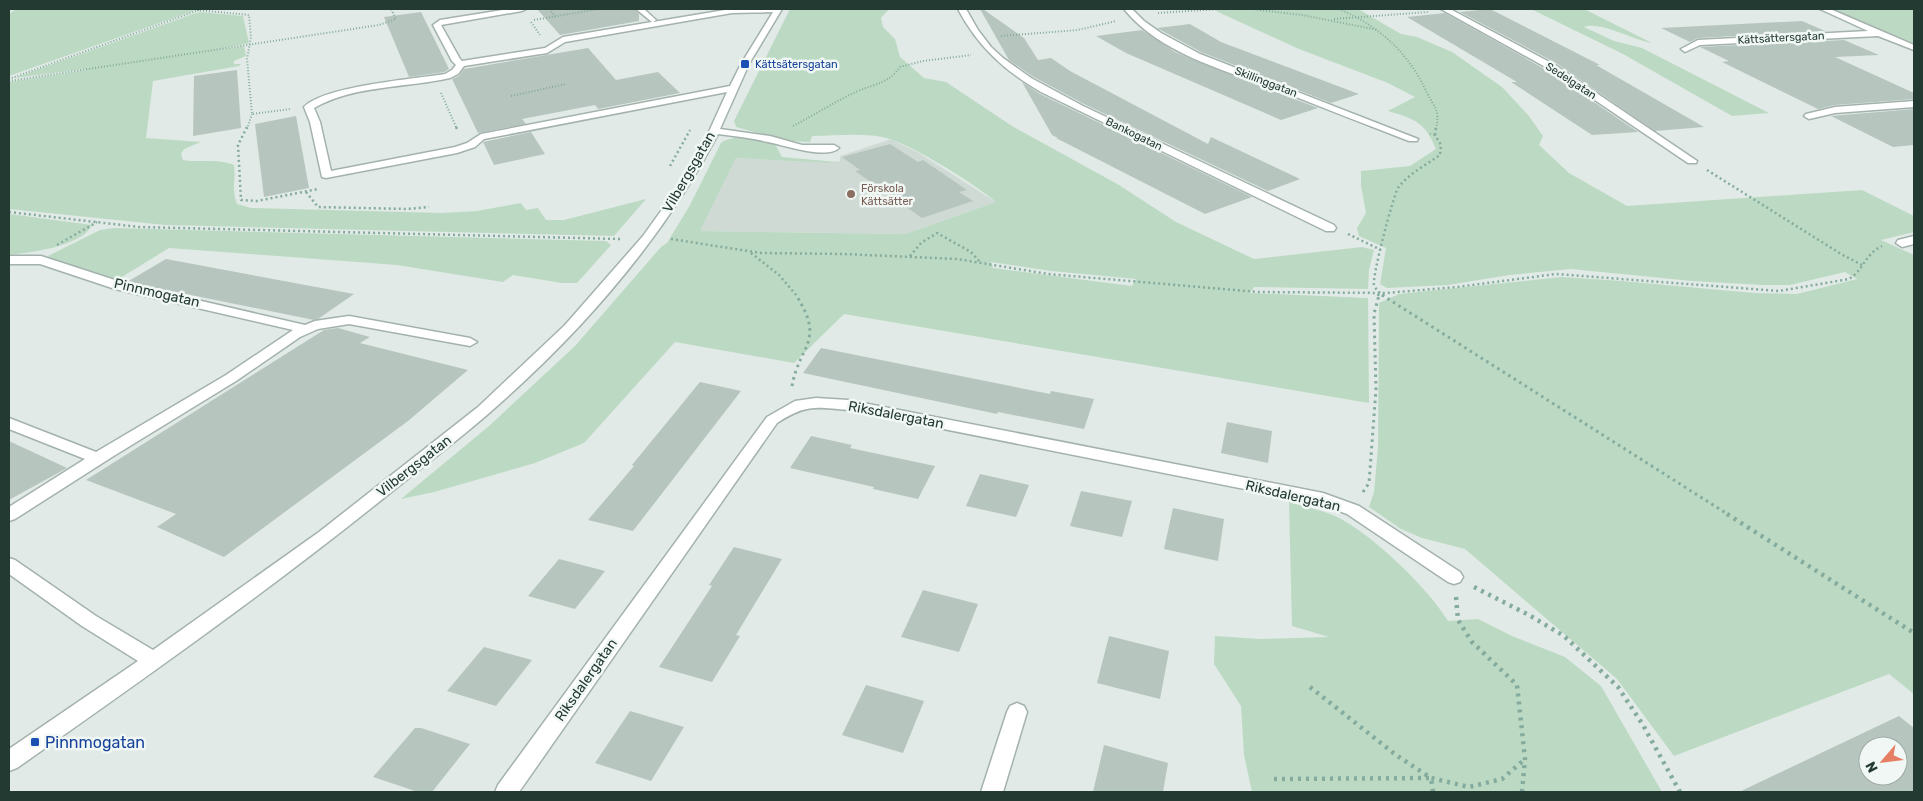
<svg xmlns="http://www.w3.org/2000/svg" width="1923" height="801" font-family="Rubik,sans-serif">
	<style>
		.built { fill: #d0dad5 }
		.green { fill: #bcdac3; fill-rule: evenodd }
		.building { fill: #b7c5bf; fill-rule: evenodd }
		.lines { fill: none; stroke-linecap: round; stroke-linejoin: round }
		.minor-casing { stroke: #a4b2ad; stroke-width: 3 }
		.path-far3 { stroke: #84ab9d; stroke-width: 2; stroke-dasharray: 1 2; stroke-linecap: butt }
		.path-far2 { stroke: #84ab9d; stroke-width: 2.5; stroke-dasharray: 2 3; stroke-linecap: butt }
		.path-far1 { stroke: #84ab9d; stroke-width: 3; stroke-dasharray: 2.5 4; stroke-linecap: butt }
		.path { stroke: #84ab9d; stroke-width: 4.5; stroke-dasharray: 3 5; stroke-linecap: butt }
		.minor { fill: #fff; fill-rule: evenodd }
		.transit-dot { fill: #1a4fb4; stroke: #f1f7f4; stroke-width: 2 }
		.education-dot { fill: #8d6e63; stroke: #f1f7f4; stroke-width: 2 }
		.labels { text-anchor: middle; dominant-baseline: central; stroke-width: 5; stroke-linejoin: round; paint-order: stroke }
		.far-street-label { font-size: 11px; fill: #233a33; stroke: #f1f7f4 }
		.far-transit-label { font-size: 11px; fill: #164399; stroke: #f1f7f4; text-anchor: start }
		.far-education-label { font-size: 11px; fill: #785e54; stroke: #f1f7f4; text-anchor: start }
		.street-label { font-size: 14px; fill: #233a33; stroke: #f1f7f4 }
		.near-transit-label { font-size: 16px; fill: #164399; stroke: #f1f7f4; text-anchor: start }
	</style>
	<rect width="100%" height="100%" fill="#e1eae6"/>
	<path class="built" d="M891,139L919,153L996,202L905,234L699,231L736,158L826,163L840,161V156Z"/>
	<g class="green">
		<path d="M16,9H199L9,76V14Z"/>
		<path d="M790,9H889L881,18L883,27L895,39L900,57L924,78L946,82L1012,126L1119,185L1176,222L1254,259L1362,247L1374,250L1369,270L1368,289L1254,287L1250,293L1368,298L1369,403L844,314L794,363L675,342L584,443L535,463L434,492L401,499L489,426L575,346L661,247L667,243L690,205L721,143C736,132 758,141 775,144L782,157L837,162L826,163L736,158L700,231L905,234L996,202C975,184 915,147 890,139C865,132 838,136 812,136L810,142L787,141L736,127L734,121ZM991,262L1051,271L1136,279L1132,286L993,268Z"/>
		<path d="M1214,9H1358L1401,34L1417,37L1452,52L1502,87L1529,116L1543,136L1539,145L1569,173L1627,206L1862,190L1914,216V232L1881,240L1914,255V694L1889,674L1674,756L1617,679L1465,549L1422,538L1401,529L1369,507L1374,492L1378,447L1379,303L1399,294L1561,277L1622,281L1754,293L1797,294L1857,279L1845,272L1790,285H1762L1692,281L1571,269L1510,275L1448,285L1387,288L1380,284L1386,248L1359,236L1357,228L1366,213L1361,186V171L1410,166L1436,149C1425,122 1415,119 1388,111L1415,97L1388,83L1299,49L1218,12Z"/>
		<path d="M1531,9H1584L1652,43C1632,40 1601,21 1584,27L1614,41L1642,48L1769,113L1732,116L1623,54Z"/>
		<path d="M1831,9H1914V43Z"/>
		<path d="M199,12L243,16L249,43L216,50L244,46L246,56L234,61V64H241L239,66L153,81L146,138L201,142L184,149L181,154L183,160C201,163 217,158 234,165C236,181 231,187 237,204L251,208L442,213L477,211L521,203L526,210L538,208L546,220H564L646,199L614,236L165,225L9,209V82L86,70L85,69L14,78Z"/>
		<path d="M9,214L92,225C81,247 31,252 9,255Z"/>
		<path d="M114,228L606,241L611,245L577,283H562L513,275L503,282L397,265L169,248L117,280L51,259L48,256L100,230Z"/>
		<path d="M1289,502C1305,507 1323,510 1337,517C1372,534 1428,588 1448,621L1478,619L1512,636L1565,657L1601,686L1662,792H1252L1244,755L1241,706L1214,664L1215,636L1259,639L1329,637L1292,626Z"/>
	</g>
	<g class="building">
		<path d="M537,9H634L639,14V21L560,35Z"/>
		<path d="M980,9H983L1024,38L1038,60L1051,58L1070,71L1208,144L1211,137L1300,179L1268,191L1084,104L1032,76L1009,60Z"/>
		<path d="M1490,9L1600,65H1596L1704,127L1655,131L1556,63L1460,12Z"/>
		<path d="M421,12L449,69L444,72L409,77L384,17Z"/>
		<path d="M1445,13L1548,71L1638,132L1592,135L1511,82H1517L1407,17Z"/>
		<path d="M1802,21L1825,31L1698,38L1690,42L1661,28Z"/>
		<path d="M1190,24L1221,42L1359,94L1331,103L1201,52L1157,28Z"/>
		<path d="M1142,30L1175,52L1196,61L1318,108L1281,120L1126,53L1096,36Z"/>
		<path d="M1844,40L1879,55L1835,57L1914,93V99L1835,105L1818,109L1722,62L1729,61L1700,47Z"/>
		<path d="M588,48L616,80L658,72L680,93L598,109L595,105L522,119L526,124L478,133L452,79L459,76L464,69Z"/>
		<path d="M237,70L241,128L193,136L194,76Z"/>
		<path d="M1022,82L1040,94L1252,197L1205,214L1056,138H1058L1052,135Z"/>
		<path d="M1914,109V145L1893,147L1831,116Z"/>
		<path d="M296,116L309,188L264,197L255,124Z"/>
		<path d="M531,132L545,154L494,165L483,142Z"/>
		<path d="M890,144L918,162L923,160L967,190L959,192L973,201L922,218L855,171L860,170L842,157Z"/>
		<path d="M166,259L354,294L318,319L314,320L127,282Z"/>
		<path d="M338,328L370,337L360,343L468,370L408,421L224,557L157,527L176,514L86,480L324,330Z"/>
		<path d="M821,348L1050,394L1051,391L1094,399L1084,429L998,412L997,414L803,373Z"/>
		<path d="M700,382L741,391L633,531L588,520L634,466L632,465Z"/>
		<path d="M1227,422L1272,431L1268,463L1221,453Z"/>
		<path d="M811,436L852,445L850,448L935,466L918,499L873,489L874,487L790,468Z"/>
		<path d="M9,441L67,468L9,500Z"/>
		<path d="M980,474L1029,485L1016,517L966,506Z"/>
		<path d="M1081,491L1132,501L1122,537L1070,526Z"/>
		<path d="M1173,508L1224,519L1218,561L1164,549Z"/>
		<path d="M734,547L782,559L736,635L740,636L712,682L659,667L712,586L709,585Z"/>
		<path d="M559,559L605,571L575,609L528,596Z"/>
		<path d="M923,590L978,604L959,652L901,637Z"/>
		<path d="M1109,636L1169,651L1160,699L1097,683Z"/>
		<path d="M484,647L532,660L496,706L447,691Z"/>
		<path d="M866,685L924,701L903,753L842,735Z"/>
		<path d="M630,711L684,727L651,781L595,763Z"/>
		<path d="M1899,716L1914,728V792H1739ZM1868,746H1898V776H1868Z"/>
		<path d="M415,728H421L470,744L432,792H418L373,777Z"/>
		<path d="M1104,745L1168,763L1163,792H1093Z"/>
	</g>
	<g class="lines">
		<g class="minor-casing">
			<g id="minor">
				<path d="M509,9H526L522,11L441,25L460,59L462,61L545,48L563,37L652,22L636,9H644L656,20L653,22L731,9H782L749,64L720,129L770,136L802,145H834L839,148C827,160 783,145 768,142C751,138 735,136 718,134C662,241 579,335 488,414C458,440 426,464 395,489C273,588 145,678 17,768L9,771V749L138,661L82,626L9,574V558L15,560L96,616L153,650L319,532L478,407L565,325L643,236L676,190L707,136L727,92L484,139L475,147L457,153L326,178L322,177L310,122L304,107C324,86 414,79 445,74L452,70L456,65L452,61L433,25L440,20ZM773,12L741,64L730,86L481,134L467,143L455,147L331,171L320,122L314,108C354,85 406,88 450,78L458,74L464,66L547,53L565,42L732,13Z"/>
				<path d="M958,9H966L978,30L991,47L1003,58L1031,78L1083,106L1334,225L1336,228L1334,231H1326L1041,92C1005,71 978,47 958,9Z"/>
				<path d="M1124,9H1132L1144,21L1161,33L1200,54L1418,139L1417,141H1409C1367,125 1324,108 1281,91C1228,71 1161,55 1124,9Z"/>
				<path d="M1441,9H1450L1555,65L1697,161L1696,163H1688L1549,69Z"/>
				<path d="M1820,9H1830L1914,45V50L1878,36L1700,45L1685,52L1681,49L1698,40L1868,31Z"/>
				<path d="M1914,101V107L1835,113L1809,119L1804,116L1806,114L1835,107Z"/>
				<path d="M1914,236V244L1902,247L1896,243L1898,240Z"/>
				<path d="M9,256H41L124,283L305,325L315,321L349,316L470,338L477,342L470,346L349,324L318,329L300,337L236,381L112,457L15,519L9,521V507L85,459L9,429V418L96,452L226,375L293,330L115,289L40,264H9Z"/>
				<path d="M816,398L848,400L1323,493L1359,506L1460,572L1463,577L1460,582L1454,584L1448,582L1347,514L1320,504L848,410C815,407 806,404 777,423L519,792H495L498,785L767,417L795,401Z"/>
				<path d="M1017,703L1024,706L1027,712L1003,792H981L1007,712L1010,706Z"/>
			</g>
		</g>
		<g class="path-far3">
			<path d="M549,9L556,17"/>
			<path d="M1251,9L1302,15L1378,30"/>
			<path d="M1339,9C1379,26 1409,53 1427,93C1435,109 1440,109 1436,129"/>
			<path d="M197,10L249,15L251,37L247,59L252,114L291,109"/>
			<path d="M1158,13L1220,9"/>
			<path d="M1334,19L1428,12"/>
			<path d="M534,20L598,9"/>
			<path d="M531,22L540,35"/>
			<path d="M1001,36L1078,30L1116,21"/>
			<path d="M9,79L199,10"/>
			<path d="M9,81L379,25L396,19L391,9"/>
			<path d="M441,93L457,129"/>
			<path d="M511,96L566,84"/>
			<path d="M793,126C814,115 836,101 858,91C875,84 889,83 900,67L923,61L971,55"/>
			<path d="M247,129L252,114"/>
		</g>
		<g class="path-far2">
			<path d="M247,127L238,145L241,200L257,201L318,189"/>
			<path d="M456,127L458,131"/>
			<path d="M1435,135L1436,127"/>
			<path d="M670,166L690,130"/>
			<path d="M1707,170L1841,254L1862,265"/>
			<path d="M306,192L318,207L407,209L429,207"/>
			<path d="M9,212L139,227L620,239"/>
			<path d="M1348,234L1381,250"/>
			<path d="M671,239L761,253L844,254L957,259L1048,274L1258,292L1386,293L1457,287L1556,274L1779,291L1849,279C1864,270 1864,255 1882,246"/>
			<path d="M57,245L97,222"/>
			<path d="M751,253L779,275L797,296"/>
			<path d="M910,256L921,243L937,233L971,252L980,262"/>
			<path d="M1378,296L1379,293"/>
			<path d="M1384,296C1380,293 1376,290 1374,285C1372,276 1393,197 1398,188C1408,174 1426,165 1440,155L1441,145L1435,135L1430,134"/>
		</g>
		<g class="path-far1">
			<path d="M1382,295L1729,515"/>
			<path d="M792,386C799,345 826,342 796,295"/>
			<path d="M1363,492L1369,483L1376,389L1374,314L1379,295"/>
		</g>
		<g class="path">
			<path d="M1727,514L1914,633"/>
			<path d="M1474,587L1529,615L1564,636L1618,687L1643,725L1680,792"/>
			<path d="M1456,597L1458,620L1472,642L1517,685L1525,759L1522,792"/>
			<path d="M1310,687L1396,755L1431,778L1469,787L1502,779L1525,759"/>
			<path d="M1274,779L1431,778L1433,792"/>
		</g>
		<use href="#minor" class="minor"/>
	</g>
	<g class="transit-dot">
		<rect x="740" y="59" width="10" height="10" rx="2.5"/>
		<rect x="30" y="737" width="10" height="10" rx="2.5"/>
	</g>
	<circle class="education-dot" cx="851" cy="194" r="5"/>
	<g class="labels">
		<g class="far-street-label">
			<text transform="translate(1781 38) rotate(-3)">Kättsättersgatan</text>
			<text transform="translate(1571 81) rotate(33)">Sedelgatan</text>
			<text transform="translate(1266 82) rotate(21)">Skillinggatan</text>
			<text transform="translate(1134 134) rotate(26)">Bankogatan</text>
		</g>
		<g class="far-transit-label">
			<text x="755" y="64">Kättsätersgatan</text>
		</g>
		<g class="far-education-label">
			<text x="861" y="188">Förskola<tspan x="861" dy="13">Kättsätter</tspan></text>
		</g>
		<g class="street-label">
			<text transform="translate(689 172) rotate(-60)">Vilbergsgatan</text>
			<text transform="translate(157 293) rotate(13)">Pinnmogatan</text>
			<text transform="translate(896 415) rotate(11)">Riksdalergatan</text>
			<text transform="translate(414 466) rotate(-38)">Vilbergsgatan</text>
			<text transform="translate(1293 496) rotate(13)">Riksdalergatan</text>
			<text transform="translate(586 680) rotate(-55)">Riksdalergatan</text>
		</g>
		<g class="near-transit-label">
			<text x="45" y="742">Pinnmogatan</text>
		</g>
	</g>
	<rect width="1923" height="801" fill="none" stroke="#233a33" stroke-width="20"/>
	<g transform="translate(1883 761) rotate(242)"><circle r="24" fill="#f1f7f4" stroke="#9faba7"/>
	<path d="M0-4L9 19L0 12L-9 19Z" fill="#e67e64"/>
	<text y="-8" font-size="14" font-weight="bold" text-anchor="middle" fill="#233a33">N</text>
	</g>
</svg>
